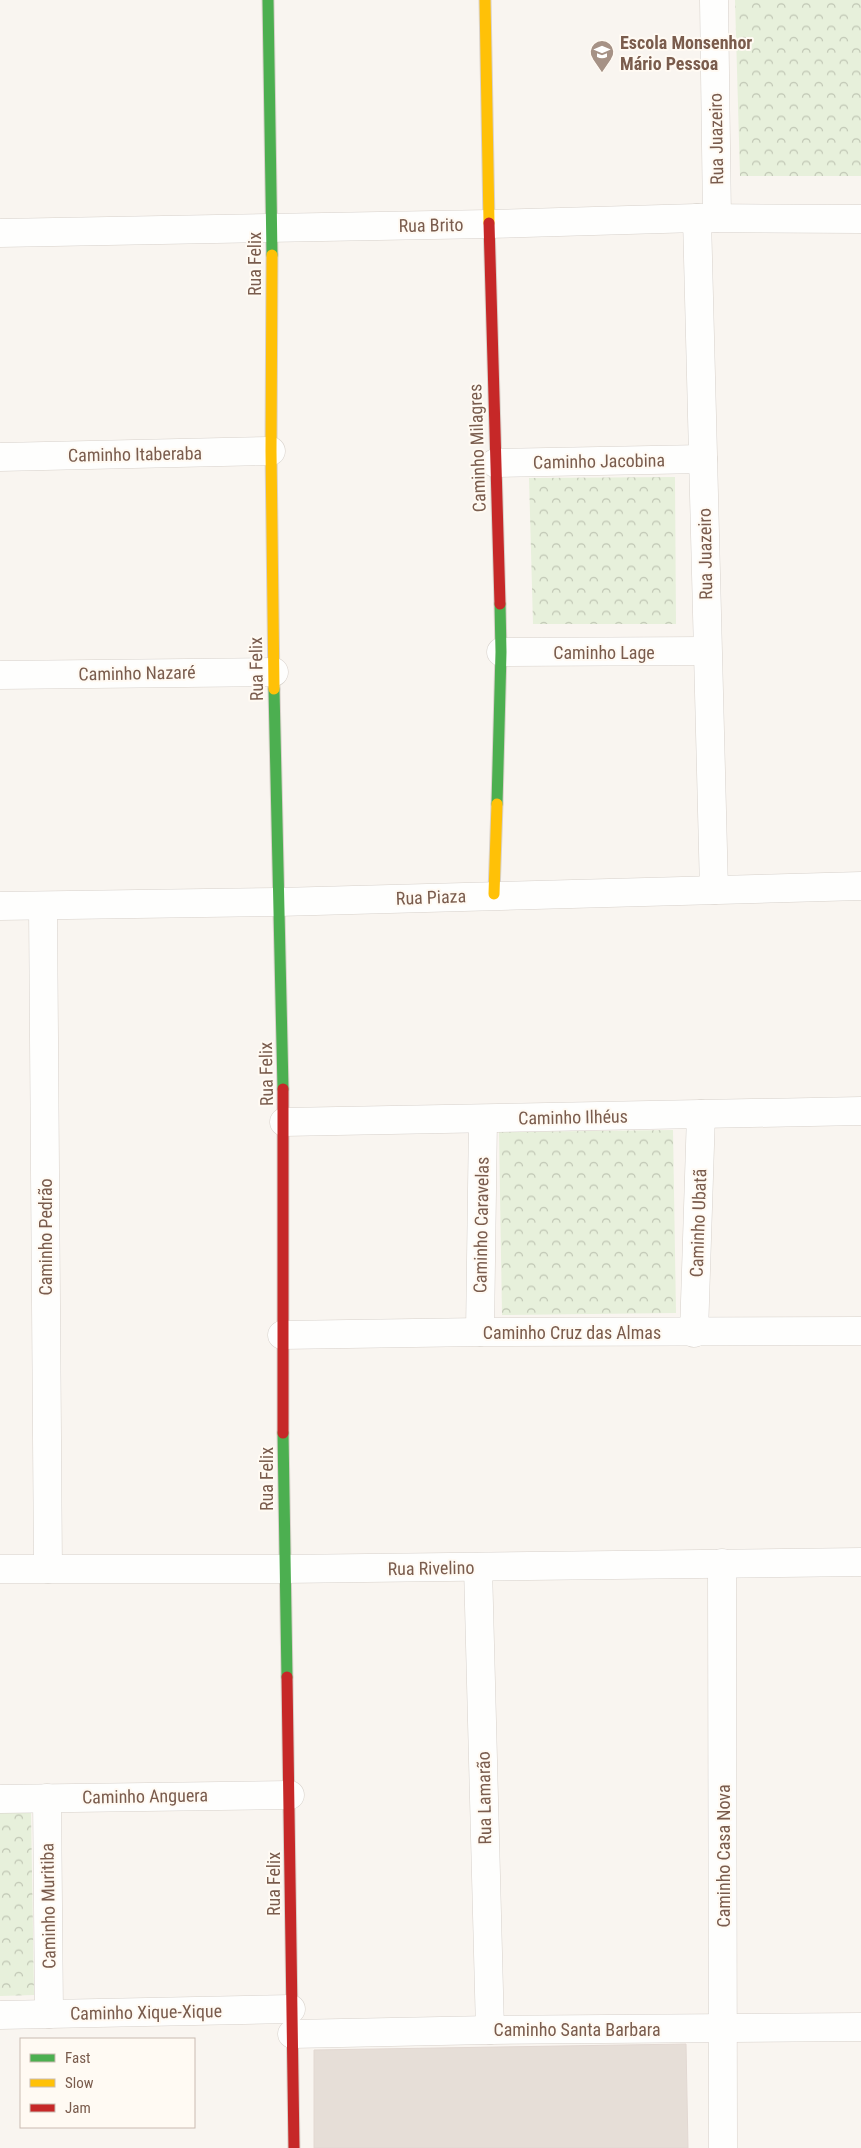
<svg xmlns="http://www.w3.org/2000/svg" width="861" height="2148" font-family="'Roboto Condensed',sans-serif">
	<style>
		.forest { fill: url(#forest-crowns) }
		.building { fill: #e6ded7; stroke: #e2d8d2 }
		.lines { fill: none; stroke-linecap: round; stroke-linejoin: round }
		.street-casing { stroke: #d7d1cb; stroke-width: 29 }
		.fast-casing { stroke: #d9d2cb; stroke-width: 13 }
		.slow-casing { stroke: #d9d2cb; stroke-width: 13 }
		.jam-casing { stroke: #d9d2cb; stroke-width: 13 }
		.street { stroke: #fefefd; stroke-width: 28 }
		.fast { stroke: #4caf50; stroke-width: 11 }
		.slow { stroke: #ffc107; stroke-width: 11 }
		.jam { stroke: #c62828; stroke-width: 11 }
		.labels { text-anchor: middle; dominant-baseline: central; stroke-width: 4; stroke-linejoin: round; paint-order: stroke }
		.poi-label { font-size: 18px; font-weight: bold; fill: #7a5c4d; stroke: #fffaf3; text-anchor: start }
		.street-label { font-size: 18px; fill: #7a5c4d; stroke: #fffaf3 }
	</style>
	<defs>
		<pattern id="forest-crowns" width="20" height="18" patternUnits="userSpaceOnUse" patternTransform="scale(1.25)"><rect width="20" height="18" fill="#e7f0db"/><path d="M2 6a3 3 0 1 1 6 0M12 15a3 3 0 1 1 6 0" fill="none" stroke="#c0c6b4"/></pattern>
	</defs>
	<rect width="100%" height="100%" fill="#f9f5f0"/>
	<g class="forest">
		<path d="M735,0H861V176H740Z"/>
		<path d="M675,477L676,624H533L529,478Z"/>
		<path d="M673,1130L676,1313L502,1315L499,1132Z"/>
		<path d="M31,1812L34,1995L0,1996V1813Z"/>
	</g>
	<path class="building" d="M686,2044L688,2148H314V2050Z"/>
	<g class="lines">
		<g class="street-casing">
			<g id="street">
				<path d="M714,0L717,218"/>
				<path d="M697,218L714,890"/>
				<path d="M0,233L489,224L697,218L861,219"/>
				<path d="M0,457L271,451"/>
				<path d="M495,463L703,459"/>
				<path d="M501,652L707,651"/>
				<path d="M0,675L274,672"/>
				<path d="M0,906L279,902L861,886"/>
				<path d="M43,906L48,1569"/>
				<path d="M284,1122L861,1111"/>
				<path d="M480,1332L483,1119"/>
				<path d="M694,1333L701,1114"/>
				<path d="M282,1335L480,1332L861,1331"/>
				<path d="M722,1563L723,2148"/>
				<path d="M478,1567L490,2030"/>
				<path d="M0,1569H284L861,1562"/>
				<path d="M47,1798L49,2014"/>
				<path d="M0,1799L290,1795"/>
				<path d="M0,2015L291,2009"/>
				<path d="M292,2034L490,2030L861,2027"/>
			</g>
		</g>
		<g class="fast-casing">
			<g id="fast">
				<path d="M268,0L272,255"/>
				<path d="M274,689L283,1089"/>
				<path d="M497,804L501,652L500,604"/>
				<path d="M283,1433L287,1677"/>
			</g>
		</g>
		<g class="slow-casing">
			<g id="slow">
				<path d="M485,0L489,223"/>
				<path d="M272,255L271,451L274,689"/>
				<path d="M494,894L497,804"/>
			</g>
		</g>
		<g class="jam-casing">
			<g id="jam">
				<path d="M489,223L500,604"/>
				<path d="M283,1433V1089"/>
				<path d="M287,1677L294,2148"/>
			</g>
		</g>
		<use href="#street" class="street"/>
		<use href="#fast" class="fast"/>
		<use href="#slow" class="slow"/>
		<use href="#jam" class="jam"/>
	</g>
	<defs>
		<g id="school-pin" transform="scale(1.25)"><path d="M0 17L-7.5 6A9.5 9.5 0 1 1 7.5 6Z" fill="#a69286" stroke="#fffaf3"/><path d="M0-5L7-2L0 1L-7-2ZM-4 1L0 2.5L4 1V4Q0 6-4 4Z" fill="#fff"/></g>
	</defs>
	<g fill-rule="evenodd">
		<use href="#school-pin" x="602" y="52"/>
	</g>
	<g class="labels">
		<g class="poi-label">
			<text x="620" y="42">Escola Monsenhor<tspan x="620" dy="21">Mário Pessoa</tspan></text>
		</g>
		<g class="street-label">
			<text transform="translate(716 139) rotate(-91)">Rua Juazeiro</text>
			<text transform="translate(431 225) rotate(-1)">Rua Brito</text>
			<text transform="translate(254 264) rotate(-90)">Rua Felix</text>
			<text transform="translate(477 448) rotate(-92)">Caminho Milagres</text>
			<text transform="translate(135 454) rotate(-1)">Caminho Itaberaba</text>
			<text transform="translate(599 461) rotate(-1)">Caminho Jacobina</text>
			<text transform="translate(705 554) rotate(-91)">Rua Juazeiro</text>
			<text x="604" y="652">Caminho Lage</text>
			<text transform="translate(256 669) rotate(-91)">Rua Felix</text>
			<text transform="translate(137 673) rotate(-1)">Caminho Nazaré</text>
			<text transform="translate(431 897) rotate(-2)">Rua Piaza</text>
			<text transform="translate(266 1074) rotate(-91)">Rua Felix</text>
			<text transform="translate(573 1117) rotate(-1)">Caminho Ilhéus</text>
			<text transform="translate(698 1223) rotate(-88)">Caminho Ubatã</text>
			<text transform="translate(481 1225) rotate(-89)">Caminho Caravelas</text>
			<text transform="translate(45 1237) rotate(-90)">Caminho Pedrão</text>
			<text x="572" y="1332">Caminho Cruz das Almas</text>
			<text transform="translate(266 1479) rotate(-90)">Rua Felix</text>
			<text transform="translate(431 1568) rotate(-1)">Rua Rivelino</text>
			<text transform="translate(145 1796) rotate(-1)">Caminho Anguera</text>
			<text transform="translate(484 1798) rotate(-91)">Rua Lamarão</text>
			<text transform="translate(723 1856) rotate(-90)">Caminho Casa Nova</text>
			<text transform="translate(273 1884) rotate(-90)">Rua Felix</text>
			<text transform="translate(48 1906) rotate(-91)">Caminho Muritiba</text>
			<text transform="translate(146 2012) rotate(-1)">Caminho Xique-Xique</text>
			<text x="577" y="2029">Caminho Santa Barbara</text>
		</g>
	</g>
	<rect x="20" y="2038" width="175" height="90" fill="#fffaf3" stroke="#cabbb1"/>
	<rect x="30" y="2054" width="25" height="8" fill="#4caf50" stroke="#cabbb1"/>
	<text x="65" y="2063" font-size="15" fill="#7a5c4d">Fast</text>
	<rect x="30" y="2079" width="25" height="8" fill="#ffc107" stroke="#cabbb1"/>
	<text x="65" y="2088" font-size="15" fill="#7a5c4d">Slow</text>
	<rect x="30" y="2104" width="25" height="8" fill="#c62828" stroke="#cabbb1"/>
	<text x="65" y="2113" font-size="15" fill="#7a5c4d">Jam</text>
</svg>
